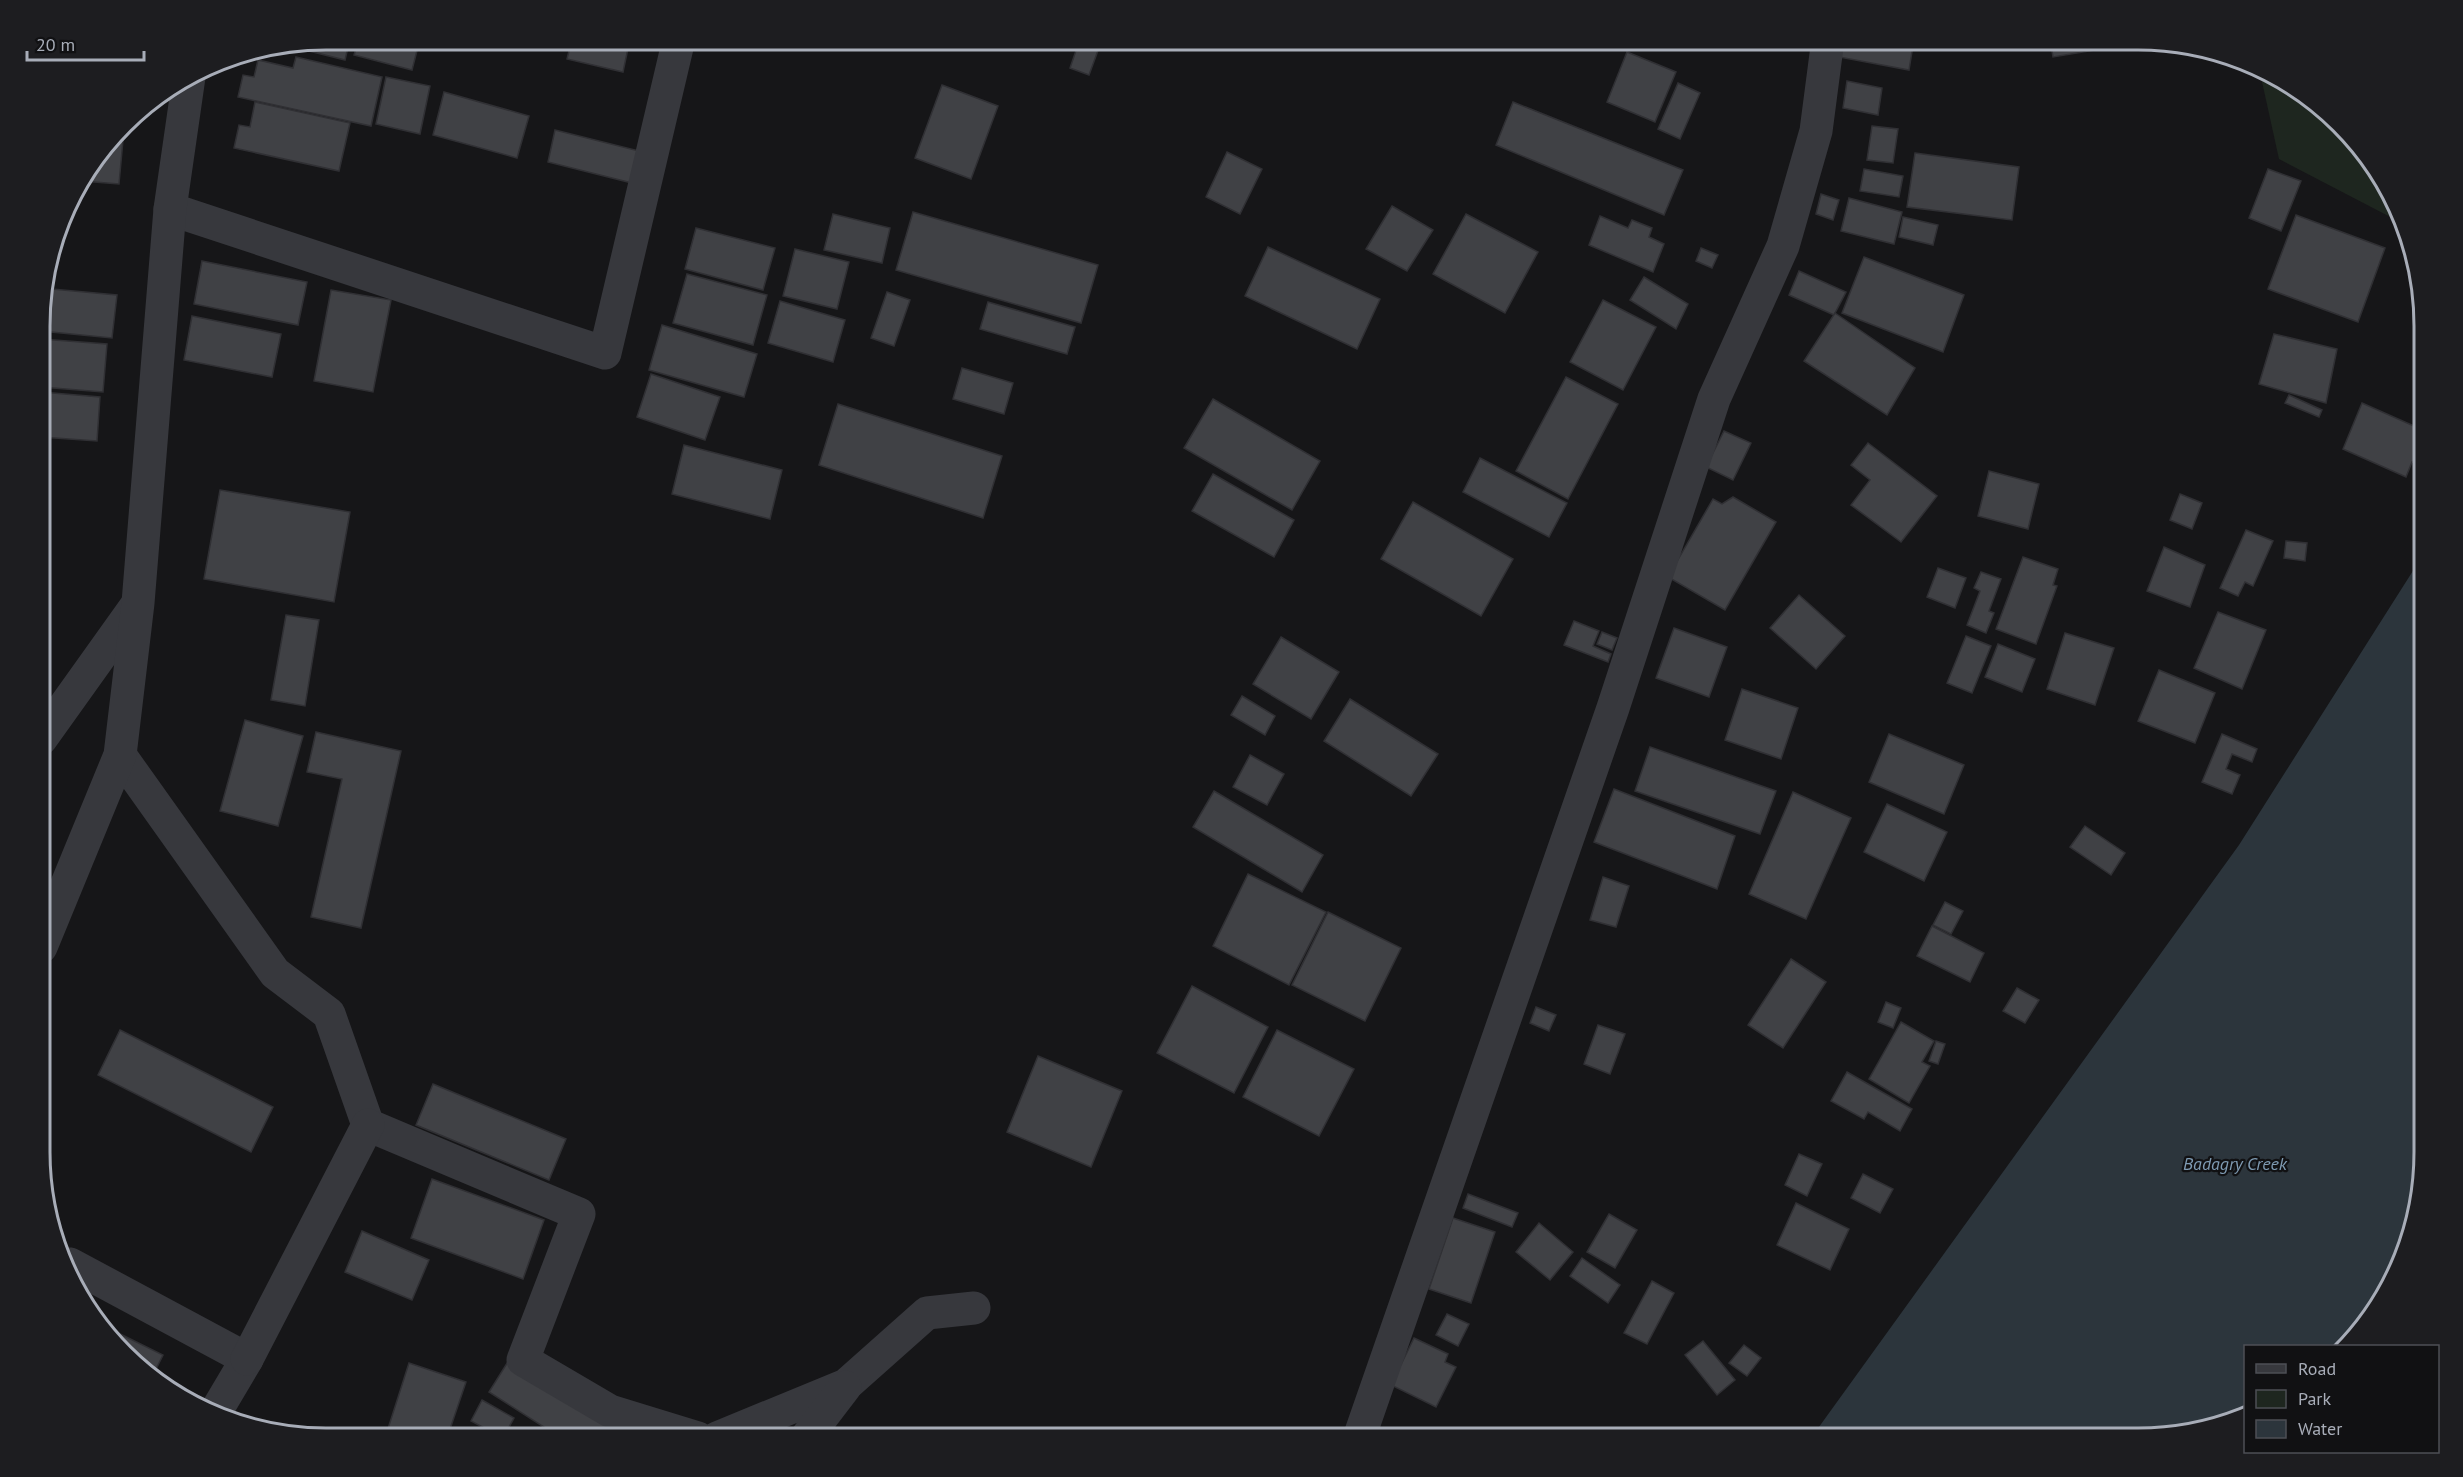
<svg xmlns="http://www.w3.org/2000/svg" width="2463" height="1477" font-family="'PT Sans',sans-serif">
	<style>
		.green { fill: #1e261f }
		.water { fill: #2c353c }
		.building { fill: #404145; stroke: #303034; stroke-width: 1.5 }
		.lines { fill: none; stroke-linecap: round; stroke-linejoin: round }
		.street { stroke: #37383d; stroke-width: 33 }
		.labels { text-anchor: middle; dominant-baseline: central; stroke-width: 4.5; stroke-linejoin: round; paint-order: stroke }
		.water-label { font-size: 18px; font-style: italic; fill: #7f9bb3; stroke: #111113 }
		.rim { fill: none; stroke: #a8adb8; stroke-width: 3 }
	</style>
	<rect width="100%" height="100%" fill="#161618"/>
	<path class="green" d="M2259,68L2281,78L2340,123L2385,182L2398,221L2279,159Z"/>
	<path class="water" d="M2423,555V1170L2385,1295L2346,1346H2246L2245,1410L2156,1437L1811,1438L2239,845Z"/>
	<g class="building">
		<path d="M325,39H350L345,60L289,46Z"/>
		<path d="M359,39H420L412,70L354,55Z"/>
		<path d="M505,39H547L544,50Z"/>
		<path d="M572,39H630L623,72L567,59Z"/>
		<path d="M1080,39L1100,45L1089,75L1070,68Z"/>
		<path d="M1842,39H1914L1909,70L1839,57Z"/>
		<path d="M2050,39H2138L2143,40V42L2053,57Z"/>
		<path d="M1627,52L1676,72L1655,122L1607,102Z"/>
		<path d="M296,57L382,77L371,126L238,97L243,75L254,77L258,60L293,68Z"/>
		<path d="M386,77L430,86L420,134L376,124Z"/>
		<path d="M1847,81L1882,88L1878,115L1843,108Z"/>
		<path d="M1678,83L1700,93L1680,139L1658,129Z"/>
		<path d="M942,85L998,106L971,179L915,158Z"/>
		<path d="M444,92L529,116L517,158L433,135Z"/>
		<path d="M255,102L350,123L339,171L234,148L239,125L250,127Z"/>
		<path d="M1513,102L1683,170L1664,215L1496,145Z"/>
		<path d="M1872,126L1898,129L1893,163L1867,160Z"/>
		<path d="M122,129H124L119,184L82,181Z"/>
		<path d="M555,130L643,152L636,184L548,162Z"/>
		<path d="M1227,152L1262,169L1240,214L1206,197Z"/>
		<path d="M1915,153L2019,167L2012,220L1907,207Z"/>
		<path d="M1864,169L1903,176L1899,197L1860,191Z"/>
		<path d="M2268,169L2301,181L2281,231L2249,218Z"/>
		<path d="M1821,194L1839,200L1833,220L1816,214Z"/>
		<path d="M1849,198L1902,212L1894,244L1841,231Z"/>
		<path d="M1392,206L1433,230L1407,271L1366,249Z"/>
		<path d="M913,212L1098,265L1081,323L896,270Z"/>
		<path d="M833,214L890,228L882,263L824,250Z"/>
		<path d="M1466,214L1538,252L1505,313L1433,274Z"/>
		<path d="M2296,215L2385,248L2358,322L2268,289Z"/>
		<path d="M1600,216L1628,228L1632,220L1652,228L1649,237L1664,244L1653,272L1589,245Z"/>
		<path d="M1903,217L1938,225L1933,245L1899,237Z"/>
		<path d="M696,228L775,248L763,290L685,269Z"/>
		<path d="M1268,247L1380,299L1357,349L1245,296Z"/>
		<path d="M1701,248L1718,255L1712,268L1696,261Z"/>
		<path d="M795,249L849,262L837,309L783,296Z"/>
		<path d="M1864,257L1964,295L1943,352L1842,313Z"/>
		<path d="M202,261L307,282L298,325L194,304Z"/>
		<path d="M1799,271L1846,292L1834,315L1789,295Z"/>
		<path d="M687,274L767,295L753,345L673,323Z"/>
		<path d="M1644,277L1688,304L1676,329L1630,300Z"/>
		<path d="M41,288L117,295L112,338L41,331Z"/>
		<path d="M331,290L391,300L373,392L314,381Z"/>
		<path d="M887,292L910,300L894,346L871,338Z"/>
		<path d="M1603,300L1656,327L1623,390L1570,362Z"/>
		<path d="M780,301L845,320L833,362L768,343Z"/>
		<path d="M988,302L1075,327L1067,354L980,329Z"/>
		<path d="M1835,313L1915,368L1887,415L1804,361Z"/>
		<path d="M192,316L281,334L272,377L184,360Z"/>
		<path d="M662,325L757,354L744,397L649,370Z"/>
		<path d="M2274,334L2337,349L2326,403L2259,384Z"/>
		<path d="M41,339L107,344L103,392L41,387Z"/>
		<path d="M962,368L1013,383L1004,414L953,399Z"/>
		<path d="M651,374L720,397L705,440L637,417Z"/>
		<path d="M1566,377L1618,404L1568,499L1516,471Z"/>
		<path d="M41,392L100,397L97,441L41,437Z"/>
		<path d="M2289,395L2322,410L2319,417L2285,403Z"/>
		<path d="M1213,399L1320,461L1292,510L1184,448Z"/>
		<path d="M2362,403L2423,430V466L2412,462L2406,477L2343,449Z"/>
		<path d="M838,404L1002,456L983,518L819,465Z"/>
		<path d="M1724,431L1751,443L1733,480L1706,467Z"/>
		<path d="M1868,443L1937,496L1901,542L1851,505L1870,480L1851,465Z"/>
		<path d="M684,445L782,470L770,519L672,494Z"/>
		<path d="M1480,458L1567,503L1549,537L1463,492Z"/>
		<path d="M1989,471L2039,484L2028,529L1978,516Z"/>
		<path d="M1213,474L1294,520L1274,557L1192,511Z"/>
		<path d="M220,490L350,512L334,602L204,579Z"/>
		<path d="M2180,494L2202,503L2192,529L2170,520Z"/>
		<path d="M1733,497L1776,522L1725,610L1668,577L1713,499L1722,504Z"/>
		<path d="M1413,502L1513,559L1481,616L1381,559Z"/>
		<path d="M2246,530L2273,541L2253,586L2245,582L2238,596L2220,588Z"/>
		<path d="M2286,541L2307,543L2305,561L2284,558Z"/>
		<path d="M2164,547L2205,565L2190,607L2147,591Z"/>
		<path d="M2023,557L2058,569L2053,585L2057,586L2036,644L1996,629Z"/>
		<path d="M1938,568L1966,578L1955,608L1927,597Z"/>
		<path d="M1981,572L2001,579L1989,611L1994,613L1986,633L1967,625L1980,591L1974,588Z"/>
		<path d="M1799,595L1845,636L1816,669L1770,628Z"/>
		<path d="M2218,612L2266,630L2242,689L2194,668Z"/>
		<path d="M286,615L319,620L305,706L271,700Z"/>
		<path d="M1574,621L1599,631L1593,646L1611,654L1608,662L1564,645Z"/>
		<path d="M1674,628L1727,647L1709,697L1656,678Z"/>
		<path d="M1602,632L1617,638L1612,650L1597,644Z"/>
		<path d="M2065,633L2114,648L2095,705L2047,689Z"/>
		<path d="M1966,636L1991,646L1972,693L1947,683Z"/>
		<path d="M1281,637L1339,672L1311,719L1253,684Z"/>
		<path d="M1998,644L2035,659L2022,692L1985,677Z"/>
		<path d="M2159,670L2215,693L2195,743L2138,721Z"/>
		<path d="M1742,689L1798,708L1781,759L1725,740Z"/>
		<path d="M1242,696L1275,716L1265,735L1231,715Z"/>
		<path d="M1350,699L1438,754L1411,796L1324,741Z"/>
		<path d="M245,720L303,736L278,826L220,811Z"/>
		<path d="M316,732L401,751L361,928L311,917L342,779L307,772Z"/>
		<path d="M1889,734L1964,765L1944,814L1869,782Z"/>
		<path d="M2222,734L2257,749L2252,762L2232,754L2226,769L2240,775L2232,794L2202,782Z"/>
		<path d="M1650,747L1776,791L1760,834L1635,791Z"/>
		<path d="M1250,755L1284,774L1267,805L1233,787Z"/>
		<path d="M1614,789L1735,836L1717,889L1594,842Z"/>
		<path d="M1214,791L1323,855L1302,892L1193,827Z"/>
		<path d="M1793,792L1851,818L1806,919L1749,894Z"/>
		<path d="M1887,804L1947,832L1924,881L1864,852Z"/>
		<path d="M2085,826L2125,853L2111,875L2070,847Z"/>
		<path d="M1248,874L1326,912L1289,985L1213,946Z"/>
		<path d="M1603,877L1629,886L1616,927L1590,920Z"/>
		<path d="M1945,902L1963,911L1951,934L1933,925Z"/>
		<path d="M1328,912L1401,948L1365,1021L1292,985Z"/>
		<path d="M1932,926L1984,953L1970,982L1917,956Z"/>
		<path d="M1791,959L1826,982L1783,1048L1748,1025Z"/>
		<path d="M1192,986L1268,1027L1234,1093L1157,1053Z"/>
		<path d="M2017,988L2039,1000L2025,1023L2003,1011Z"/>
		<path d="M1886,1002L1901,1008L1893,1028L1878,1022Z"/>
		<path d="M1536,1007L1556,1015L1549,1031L1530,1023Z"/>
		<path d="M1901,1022L1934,1041L1922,1062L1930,1066L1909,1103L1869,1079Z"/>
		<path d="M1598,1025L1625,1034L1610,1074L1584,1064Z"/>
		<path d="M120,1030L273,1107L251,1152L98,1075Z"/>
		<path d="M1277,1030L1354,1069L1319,1136L1243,1097Z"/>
		<path d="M1936,1041L1945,1044L1938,1064L1929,1061Z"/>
		<path d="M1038,1056L1122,1091L1091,1167L1007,1132Z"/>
		<path d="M1847,1072L1912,1109L1900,1131L1868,1112L1864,1119L1831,1101Z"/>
		<path d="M433,1084L566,1139L549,1180L416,1125Z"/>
		<path d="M1799,1154L1822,1164L1807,1196L1785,1185Z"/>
		<path d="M1863,1174L1893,1189L1880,1213L1851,1198Z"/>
		<path d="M432,1179L544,1220L523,1279L411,1238Z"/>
		<path d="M1468,1194L1518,1213L1512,1227L1463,1208Z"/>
		<path d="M1796,1203L1849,1229L1830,1270L1777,1245Z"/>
		<path d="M1609,1214L1637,1230L1615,1268L1587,1252Z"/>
		<path d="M1453,1218L1495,1232L1471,1303L1429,1289Z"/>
		<path d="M1539,1223L1573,1252L1550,1280L1516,1252Z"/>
		<path d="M362,1231L429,1260L412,1300L345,1272Z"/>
		<path d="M1582,1258L1620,1285L1608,1303L1570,1276Z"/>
		<path d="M1652,1281L1674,1293L1647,1344L1624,1333Z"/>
		<path d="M1447,1314L1469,1324L1458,1346L1436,1335Z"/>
		<path d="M102,1325L163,1355L154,1373Z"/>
		<path d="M1414,1338L1448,1354L1445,1362L1456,1367L1436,1407L1391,1385Z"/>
		<path d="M1703,1341L1735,1380L1717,1395L1685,1355Z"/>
		<path d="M1744,1345L1761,1358L1747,1376L1729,1363Z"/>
		<path d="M509,1360L632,1438H561L489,1392Z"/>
		<path d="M409,1363L466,1382L447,1438H385Z"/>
		<path d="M482,1400L514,1418L503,1438L471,1421Z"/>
		<path d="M522,1429L539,1438H517Z"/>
	</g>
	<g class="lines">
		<g class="street">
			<path d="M170,209L605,353L679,39"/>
			<path d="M41,739L136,606"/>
			<path d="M120,755L275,973L329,1014L368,1125L579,1214L523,1360L610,1411L698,1438"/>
			<path d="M41,947L120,755L138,603L170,209L189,77"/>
			<path d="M70,1264L247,1359L215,1413"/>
			<path d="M247,1359L368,1125"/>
			<path d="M717,1438L846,1385L927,1313L974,1308"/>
			<path d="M806,1438L845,1387"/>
			<path d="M1359,1438L1613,708L1714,399L1783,246L1816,131L1828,39"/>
		</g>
	</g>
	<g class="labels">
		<g class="water-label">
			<text x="2235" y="1163">Badagry Creek</text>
		</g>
	</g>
	<path d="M0 0H2463V1477H0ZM326 50H2138A276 276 0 0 1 2414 326V1152A276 276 0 0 1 2138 1428H326A276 276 0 0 1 50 1152V326A276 276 0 0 1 326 50Z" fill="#1d1d20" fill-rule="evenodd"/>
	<path class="rim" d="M326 50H2138A276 276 0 0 1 2414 326V1152A276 276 0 0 1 2138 1428H326A276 276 0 0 1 50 1152V326A276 276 0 0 1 326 50Z"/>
	<rect x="2244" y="1345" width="195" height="108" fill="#111113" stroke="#4d4f55" stroke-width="1.5"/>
	<rect x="2256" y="1364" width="30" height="9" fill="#37383d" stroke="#4d4f55" stroke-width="1.5"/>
	<text x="2298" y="1375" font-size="18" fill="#a8adb8">Road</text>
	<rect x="2256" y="1390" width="30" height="18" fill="#1e261f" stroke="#4d4f55" stroke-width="1.5"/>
	<text x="2298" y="1405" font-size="18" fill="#a8adb8">Park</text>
	<rect x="2256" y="1420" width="30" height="18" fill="#2c353c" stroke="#4d4f55" stroke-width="1.5"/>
	<text x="2298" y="1435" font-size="18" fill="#a8adb8">Water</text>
	<path d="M27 51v9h117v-9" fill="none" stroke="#a8adb8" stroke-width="3"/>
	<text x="36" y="51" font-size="18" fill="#a8adb8" stroke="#111113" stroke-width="4.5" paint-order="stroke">20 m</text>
</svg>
